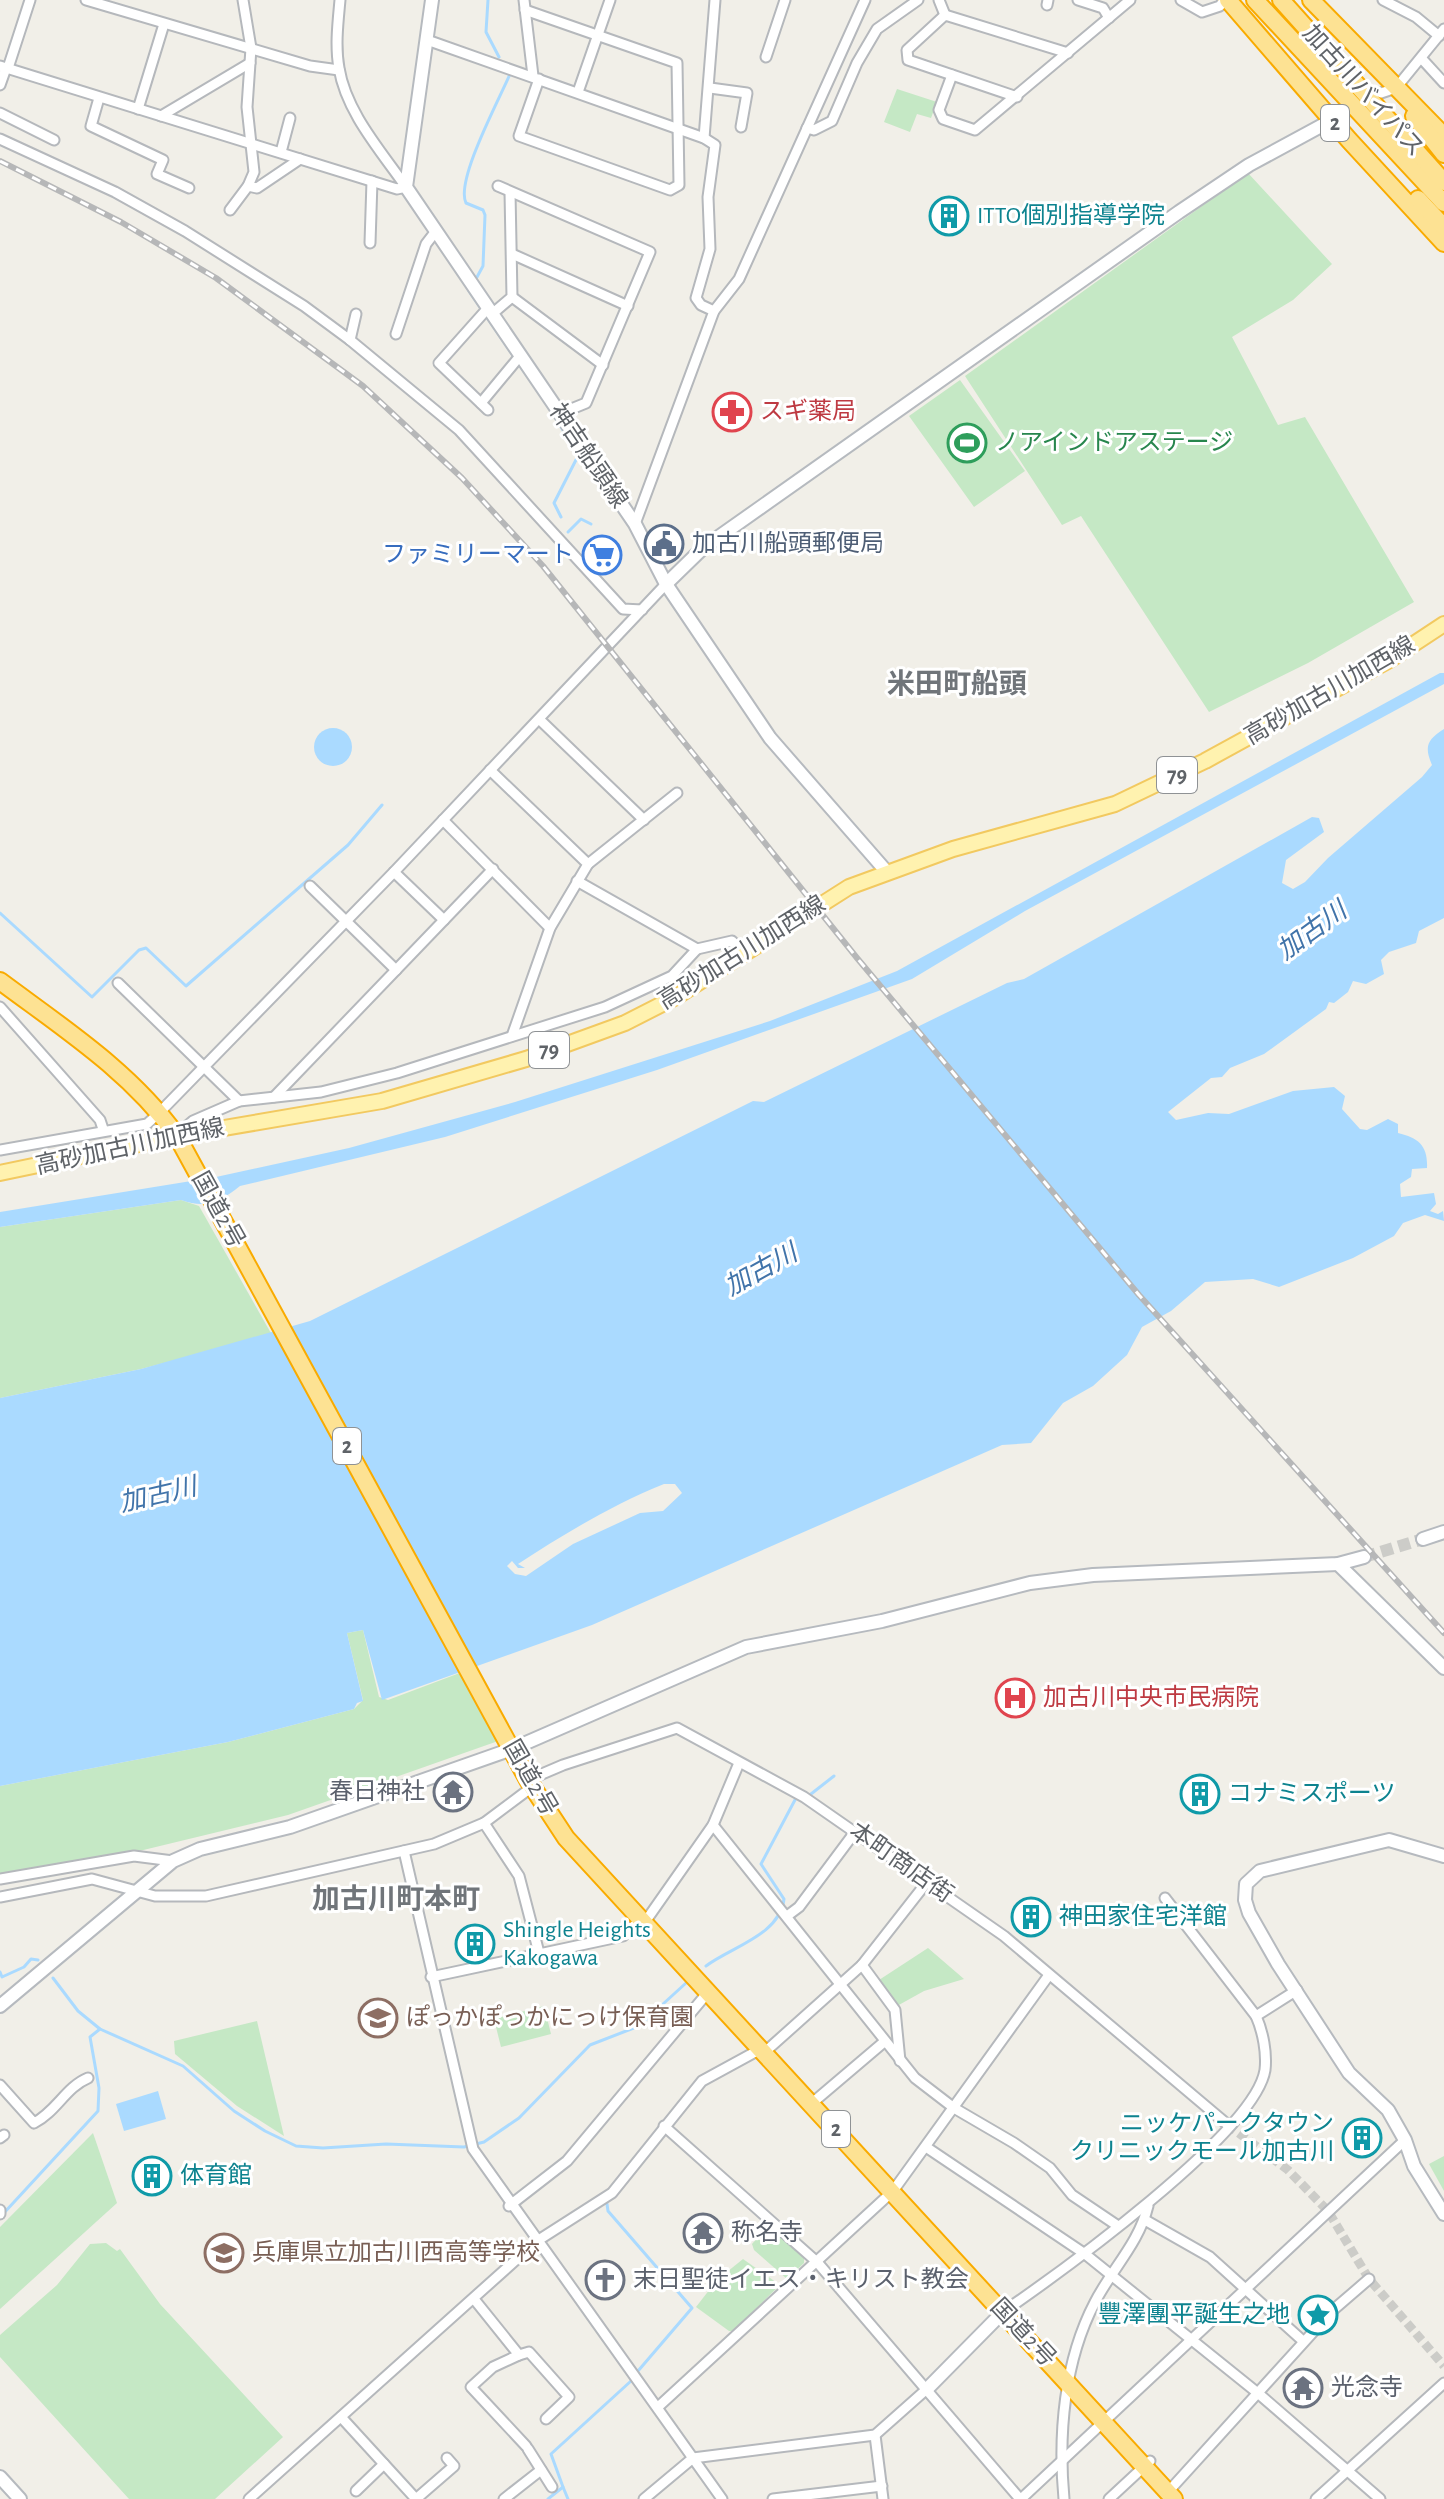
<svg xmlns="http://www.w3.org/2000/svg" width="1444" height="2499" font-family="'Alegreya Sans','Noto Sans JP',sans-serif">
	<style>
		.green { fill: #c5e8c5 }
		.water { fill: #aadaff; fill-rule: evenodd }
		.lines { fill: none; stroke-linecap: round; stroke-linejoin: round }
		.stream { stroke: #aadaff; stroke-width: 3 }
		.street-tunnel { stroke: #ccccc8; stroke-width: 9; stroke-dasharray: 9 4.5; stroke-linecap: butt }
		.secondary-tunnel { stroke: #ccccc8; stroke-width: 12; stroke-dasharray: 12 6; stroke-linecap: butt }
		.street-casing { stroke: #b5b8bc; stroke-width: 13 }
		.secondary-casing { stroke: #b6babf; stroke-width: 16 }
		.primary-casing { stroke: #f2c960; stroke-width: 18 }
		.highway-casing { stroke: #f9ab00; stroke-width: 20 }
		.street { stroke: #fff; stroke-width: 9 }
		.secondary { stroke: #fff; stroke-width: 12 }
		.primary { stroke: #fff2af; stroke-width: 14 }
		.highway { stroke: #fde293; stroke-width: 16 }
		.rail-casing { stroke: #b6b7b8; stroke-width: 6 }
		.rail { stroke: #fff; stroke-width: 3; stroke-dasharray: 9; stroke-linecap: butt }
		.labels { text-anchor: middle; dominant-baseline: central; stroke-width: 6; stroke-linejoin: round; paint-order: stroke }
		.shield { fill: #fff; stroke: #8f9295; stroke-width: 2 }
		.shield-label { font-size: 22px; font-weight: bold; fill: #5f6368 }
		.street-label { font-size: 24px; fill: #5f6368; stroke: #fff }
		.culture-label { font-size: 24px; fill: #0d838f; stroke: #fff; text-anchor: start }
		.health-label { font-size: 24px; fill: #be3a42; stroke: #fff; text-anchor: start }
		.leisure-label { font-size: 24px; fill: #27864d; stroke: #fff; text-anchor: start }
		.service-label { font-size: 24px; fill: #4e5e75; stroke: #fff; text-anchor: start }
		.shop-label { font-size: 24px; fill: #366cbe; stroke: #fff; text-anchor: end }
		.worship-label { font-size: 24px; fill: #5b616d; stroke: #fff; text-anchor: start }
		.education-label { font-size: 24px; fill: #785e54; stroke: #fff; text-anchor: start }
		.water-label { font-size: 26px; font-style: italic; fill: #4174aa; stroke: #fff }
		.quarter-label { font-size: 28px; font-weight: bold; fill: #70757a; stroke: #fff }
	</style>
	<rect width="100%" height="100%" fill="#f1efe8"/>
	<g class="green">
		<path d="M897,89L937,102L931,118L917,114L910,132L884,122Z"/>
		<path d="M1248,173L1332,264L1293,300L1232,337L1278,425L1305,417L1414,602L1308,663L1209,712L1081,516L1062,525L965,376Z"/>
		<path d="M960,380L1025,471L974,507L909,416Z"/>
		<path d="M181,1200L199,1206L272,1335L141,1369L0,1398V1227Z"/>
		<path d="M363,1630L379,1697L388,1700L465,1671L501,1740L288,1815L131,1853L0,1877V1786L228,1742L354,1709L363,1700L347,1633Z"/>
		<path d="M928,1948L964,1979L924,1991L897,2006L879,1980Z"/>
		<path d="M544,2006L551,2034L501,2047L494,2019Z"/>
		<path d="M257,2021L284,2136L237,2106L175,2054L174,2041Z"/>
		<path d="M93,2133L117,2203L0,2309V2227Z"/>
		<path d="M1444,2156V2191L1429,2164Z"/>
		<path d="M768,2226L804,2258V2263L787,2279L754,2250L752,2244Z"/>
		<path d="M106,2243L117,2251L120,2249L160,2304L283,2437L215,2499H129L0,2357V2335L57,2285L90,2244Z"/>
		<path d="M743,2259L780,2285L733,2331H729L696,2307L717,2280Z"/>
	</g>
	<g class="water">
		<path d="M1440,673H1444V684L1025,911L912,979L657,1070L445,1137L240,1186C220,1202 206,1209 181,1200L0,1227V1212L216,1177L349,1148L515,1102L770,1021L897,971Z"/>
		<circle cx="333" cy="747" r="19"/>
		<path d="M1444,729V918L1419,931L1416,943L1389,952L1381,960L1384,974L1366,984L1353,981L1348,992L1334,1003L1329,1002L1326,1009L1264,1054L1230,1068L1222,1077L1211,1078L1168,1112L1176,1120L1208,1113L1229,1114L1293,1091L1334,1087L1345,1096L1342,1109L1360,1129L1367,1130L1388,1119L1398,1124V1133C1419,1138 1428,1146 1427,1168L1412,1169L1411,1177L1400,1184L1401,1197L1434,1193L1436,1204L1430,1211L1438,1214L1443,1211L1444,1221L1425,1215L1403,1223L1394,1236L1353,1258L1279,1287L1253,1279L1205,1282L1171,1311L1142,1327L1127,1355L1093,1386L1063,1403L1031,1443L1002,1445L592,1625L382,1700L363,1630L347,1633L363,1701L357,1703L354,1709L228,1742L0,1786V1398L141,1369L310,1321L753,1101L764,1102L1007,983L1024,979L1312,817L1319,818L1324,832L1286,860L1282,883L1293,889L1305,882L1328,858L1422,777L1432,765C1424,746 1427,740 1444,729ZM664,1484H675L682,1493L663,1511L640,1513L573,1544L526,1576L515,1574L507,1566L512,1561L518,1568H525L518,1564C564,1534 612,1505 664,1484Z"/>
		<path d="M158,2091L166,2119L124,2131L116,2104Z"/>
	</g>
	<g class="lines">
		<g class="stream">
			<path d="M488,0L486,32L499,57"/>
			<path d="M477,277L483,266L485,215L483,210L466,203C455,181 500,98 510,74"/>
			<path d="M469,291L514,357"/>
			<path d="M518,363L537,390"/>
			<path d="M548,406L566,435"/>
			<path d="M561,517L554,503L579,454"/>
			<path d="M568,532L581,519L591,524"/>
			<path d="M0,913L92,997L139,950L146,948L186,986L348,845L382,805"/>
			<path d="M811,1794L834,1776"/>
			<path d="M706,1966C731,1947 780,1935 784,1899L761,1864L796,1798"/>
			<path d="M0,1972L2,1977L24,1967L31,1959L38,1960"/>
			<path d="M53,1978L78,2011L100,2029L183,2066L234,2111L265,2131L296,2146L323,2148L386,2144L464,2147L484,2142L519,2118L590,2045L639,2026L686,1983"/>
			<path d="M607,2204L608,2211L692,2308L638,2371"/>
			<path d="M3,2214L98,2111L99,2088L90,2037L100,2029"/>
			<path d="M563,2487L568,2499"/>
			<path d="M548,2499L563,2487L551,2454L631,2381"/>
		</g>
		<path class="street-tunnel" d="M1228,2125L1288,2170L1328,2211L1369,2279L1444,2366"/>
		<path class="secondary-tunnel" d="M1364,1557L1423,1539"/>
		<g class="street-casing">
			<g id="street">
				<path d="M86,0L310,66L339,70"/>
				<path d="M524,0L533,76"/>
				<path d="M939,0L945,15"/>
				<path d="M1078,0L1103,8L1109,18"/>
				<path d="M1181,0L1202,12L1220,6L1224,0"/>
				<path d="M1383,0L1416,17L1439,36"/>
				<path d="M1047,5L1048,0"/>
				<path d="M525,10L677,63L679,185L670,190L519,136L539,79"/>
				<path d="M427,40L704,138L715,145L708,197L710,249L696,298L701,305L714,311"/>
				<path d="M766,57L785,0"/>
				<path d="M1422,59L1444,83"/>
				<path d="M0,66L397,189L406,187C381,151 346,112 339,68C335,46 338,22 340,0"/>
				<path d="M8,68L30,0"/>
				<path d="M952,75L939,110L943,119L975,130L1130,0"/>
				<path d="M0,85L6,68"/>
				<path d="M710,88L747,93L741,127"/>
				<path d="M578,92L610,0"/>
				<path d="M1381,93L1396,88L1444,29"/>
				<path d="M1017,97L908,60L907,50L945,15L1068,53"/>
				<path d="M99,98L91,126L163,160L157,174L189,188"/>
				<path d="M138,109L164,24"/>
				<path d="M0,113L54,140"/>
				<path d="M161,116L250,63"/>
				<path d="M807,128L814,130L832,121L857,63L877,29L918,0"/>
				<path d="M704,138L715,0"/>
				<path d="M0,139L115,192L185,231L304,306L350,340L459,430L623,609L642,610"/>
				<path d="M281,152L290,118"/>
				<path d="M248,186L257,188L300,159"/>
				<path d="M498,186L650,252L586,403L559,414"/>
				<path d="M230,210L248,186L254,172L247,107L251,48L243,0"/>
				<path d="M370,243L372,181"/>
				<path d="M512,254L628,306"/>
				<path d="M512,297L603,365"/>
				<path d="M488,308L439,363L488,410"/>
				<path d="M492,314L512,297L510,192"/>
				<path d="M396,334L426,244L436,231"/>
				<path d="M350,340L356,314"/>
				<path d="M481,403L520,356"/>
				<path d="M635,524L714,311L739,279L865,0"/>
				<path d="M539,719L644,820"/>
				<path d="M490,770L588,864L550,928L512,1036"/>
				<path d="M443,820L550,928"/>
				<path d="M588,864L677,793"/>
				<path d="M394,872L444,920"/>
				<path d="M310,886L396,970"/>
				<path d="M697,949L732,941L743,954"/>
				<path d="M118,983L239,1101L321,1092L397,1073L605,1007L672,976L697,949L577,881"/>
				<path d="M0,1007L100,1120L103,1129"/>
				<path d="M274,1097L493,869"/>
				<path d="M179,1133L193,1121L239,1101"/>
				<path d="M0,1150L147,1124L160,1112L394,872L666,584"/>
				<path d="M528,1780L563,1765L677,1728L804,1797L1004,1936L1228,2125"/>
				<path d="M484,1823L519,1876L539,1953"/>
				<path d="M713,1825L915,2078L954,2108L1014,2143L1050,2168L1072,2195L1118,2226"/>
				<path d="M404,1851L473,2149L722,2499"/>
				<path d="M0,1879L134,1856L173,1861"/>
				<path d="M0,1897L92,1879L155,1896H206L434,1844L484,1823L532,1787"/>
				<path d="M787,1916L799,1907L855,1832"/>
				<path d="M645,1922L713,1825L739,1763"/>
				<path d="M862,1965L895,2010L900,2061"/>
				<path d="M431,1977L623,1936L638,1922"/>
				<path d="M1256,2016L1297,1990"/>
				<path d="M0,2085L34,2123C56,2112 66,2087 88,2078"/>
				<path d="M811,2104L884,2042"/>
				<path d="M664,2126L817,2262L1020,2499"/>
				<path d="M0,2138L4,2135"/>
				<path d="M926,2147L1085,2254L1259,2394L1380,2499"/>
				<path d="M509,2206L567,2161L709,1991"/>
				<path d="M0,2210V2214"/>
				<path d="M1145,2220L1210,2257L1303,2341"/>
				<path d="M474,2299L519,2355L529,2352L569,2397L546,2419"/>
				<path d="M1003,2312C1058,2274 1255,2133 1265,2070C1267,2053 1263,2032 1256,2016L1165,1898"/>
				<path d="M519,2355L493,2367L471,2387L526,2446"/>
				<path d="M658,2407L893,2191L1049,1975"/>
				<path d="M341,2417L416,2499"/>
				<path d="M875,2435L883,2499"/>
				<path d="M528,2449L552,2487"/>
				<path d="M356,2491L384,2464"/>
				<path d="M1168,2492L1333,2310L1369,2279"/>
				<path d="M249,2499L537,2241L612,2193L702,2081L757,2051H766L862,1965L927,1882"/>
				<path d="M416,2499L454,2466L447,2458"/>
				<path d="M504,2499L541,2470"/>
				<path d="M644,2499L693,2458L875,2435L928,2388"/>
				<path d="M773,2499L882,2486"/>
				<path d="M1021,2499L1405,2140"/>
				<path d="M1064,2499C1058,2434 1064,2361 1095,2302C1112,2269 1139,2243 1148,2206"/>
				<path d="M1109,2499L1150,2461"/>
				<path d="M1316,2499L1444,2383"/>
			</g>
		</g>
		<g class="secondary-casing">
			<g id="secondary">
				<path d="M432,0L406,187L635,524L666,584L770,738L886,871"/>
				<path d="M666,584L703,548L1179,212L1249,165L1332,120"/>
				<path d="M1423,1539L1444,1532"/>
				<path d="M1338,1564L1444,1668"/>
				<path d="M1444,1856L1389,1840L1260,1871L1246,1884L1245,1900L1249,1913L1278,1964L1349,2073L1388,2110L1405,2140L1414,2166L1444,2214"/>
				<path d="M0,2006L173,1861L200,1849L290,1827L512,1749L746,1647L882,1621L1030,1583L1093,1575L1338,1564L1364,1557"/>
				<path d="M928,2388L1003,2312"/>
				<path d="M0,2477L20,2499"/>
			</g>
		</g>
		<g class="primary-casing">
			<path id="primary" d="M0,1173L177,1136L382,1101L526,1059L625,1023L676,997L849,887L953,849L1115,804L1205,761L1391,659L1444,624"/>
		</g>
		<g class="highway-casing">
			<g id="highway">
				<path d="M1228,0L1349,140L1444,243"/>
				<path d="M1255,0L1444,203"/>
				<path d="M1281,0L1444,182"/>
				<path d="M1311,0L1444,136"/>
				<path d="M1414,116L1444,154"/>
				<path d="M1418,199L1444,227"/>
				<path d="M0,981C63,1028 130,1071 177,1136L528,1780L566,1838L1174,2499"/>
			</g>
		</g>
		<use href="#street" class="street"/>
		<use href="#secondary" class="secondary"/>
		<use href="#primary" class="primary"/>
		<use href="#highway" class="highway"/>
		<g class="rail-casing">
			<path id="rail" d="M0,161L121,222L216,278L363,386L462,478L543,566L857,958L1139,1295L1444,1633"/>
		</g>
		<use href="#rail" class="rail"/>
	</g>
	<defs>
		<g id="building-ring" transform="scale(2)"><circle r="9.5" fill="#fff" stroke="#0f9aa8" stroke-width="1.5"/><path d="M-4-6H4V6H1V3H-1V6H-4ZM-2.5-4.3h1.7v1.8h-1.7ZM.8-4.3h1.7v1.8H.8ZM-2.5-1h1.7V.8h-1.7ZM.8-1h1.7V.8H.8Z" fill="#0f9aa8"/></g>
		<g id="pharmacy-ring" transform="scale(2)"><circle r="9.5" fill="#fff" stroke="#e0444e" stroke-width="1.5"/><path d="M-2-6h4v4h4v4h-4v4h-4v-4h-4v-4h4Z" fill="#e0444e"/></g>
		<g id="stadium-ring" transform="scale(2)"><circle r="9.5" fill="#fff" stroke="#2e9e5b" stroke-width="1.5"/><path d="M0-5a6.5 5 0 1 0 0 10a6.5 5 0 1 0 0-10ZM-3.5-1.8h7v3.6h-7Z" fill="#2e9e5b"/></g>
		<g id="civic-ring" transform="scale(2)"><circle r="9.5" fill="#fff" stroke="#5c6f8a" stroke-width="1.5"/><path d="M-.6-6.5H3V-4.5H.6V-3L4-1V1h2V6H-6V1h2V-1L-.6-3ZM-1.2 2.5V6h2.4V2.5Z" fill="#5c6f8a"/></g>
		<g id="supermarket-ring" transform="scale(2)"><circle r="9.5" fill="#fff" stroke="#3f7fe0" stroke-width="1.5"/><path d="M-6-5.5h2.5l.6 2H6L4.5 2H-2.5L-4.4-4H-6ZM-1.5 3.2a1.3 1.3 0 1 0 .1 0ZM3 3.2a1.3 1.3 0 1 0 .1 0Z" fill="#3f7fe0"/></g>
		<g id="hospital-ring" transform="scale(2)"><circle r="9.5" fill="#fff" stroke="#e0444e" stroke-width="1.5"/><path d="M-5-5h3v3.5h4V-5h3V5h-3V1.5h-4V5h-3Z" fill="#e0444e"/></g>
		<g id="temple-ring" transform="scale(2)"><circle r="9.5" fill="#fff" stroke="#6b7280" stroke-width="1.5"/><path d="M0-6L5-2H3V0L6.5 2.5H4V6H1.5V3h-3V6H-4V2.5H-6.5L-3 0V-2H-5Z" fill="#6b7280"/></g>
		<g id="school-ring" transform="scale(2)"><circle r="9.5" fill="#fff" stroke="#8d6e63" stroke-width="1.5"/><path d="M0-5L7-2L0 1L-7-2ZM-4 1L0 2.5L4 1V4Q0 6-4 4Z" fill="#8d6e63"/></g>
		<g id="church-ring" transform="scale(2)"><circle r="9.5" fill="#fff" stroke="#6b7280" stroke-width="1.5"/><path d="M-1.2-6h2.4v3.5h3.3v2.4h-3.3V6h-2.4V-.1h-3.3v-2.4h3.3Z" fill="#6b7280"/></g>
		<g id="sight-ring" transform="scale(2)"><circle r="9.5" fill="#fff" stroke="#0f9aa8" stroke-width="1.5"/><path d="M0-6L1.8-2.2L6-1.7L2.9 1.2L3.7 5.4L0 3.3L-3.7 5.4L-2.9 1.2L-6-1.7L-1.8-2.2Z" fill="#0f9aa8"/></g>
	</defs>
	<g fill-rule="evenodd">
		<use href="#building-ring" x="949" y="216"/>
		<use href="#pharmacy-ring" x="732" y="412"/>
		<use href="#stadium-ring" x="967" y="443"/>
		<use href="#civic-ring" x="664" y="544"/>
		<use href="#supermarket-ring" x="602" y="555"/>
		<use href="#hospital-ring" x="1015" y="1698"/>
		<use href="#temple-ring" x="453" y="1792"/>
		<use href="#building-ring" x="1200" y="1794"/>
		<use href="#building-ring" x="1031" y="1917"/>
		<use href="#building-ring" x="475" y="1944"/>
		<use href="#school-ring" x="378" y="2018"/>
		<use href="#building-ring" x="1362" y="2138"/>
		<use href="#building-ring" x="152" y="2176"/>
		<use href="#temple-ring" x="703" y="2233"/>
		<use href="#school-ring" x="224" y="2253"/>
		<use href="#church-ring" x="605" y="2280"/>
		<use href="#sight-ring" x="1318" y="2315"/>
		<use href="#temple-ring" x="1303" y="2388"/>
	</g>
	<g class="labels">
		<g class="shield">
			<rect x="1321" y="105" width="28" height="36" rx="6"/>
			<rect x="1157" y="757" width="40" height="36" rx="6"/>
			<rect x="529" y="1032" width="40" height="36" rx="6"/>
			<rect x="333" y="1428" width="28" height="36" rx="6"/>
			<rect x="822" y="2111" width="28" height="36" rx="6"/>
		</g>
		<g class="shield-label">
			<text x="1335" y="123">2</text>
			<text x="1177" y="775">79</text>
			<text x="549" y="1050">79</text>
			<text x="347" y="1446">2</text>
			<text x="836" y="2129">2</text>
		</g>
		<g class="street-label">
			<text transform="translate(1363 91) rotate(48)">加古川バイパス</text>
			<text transform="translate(588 456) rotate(56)">神吉船頭線</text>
			<text transform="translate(1330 691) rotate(-30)">高砂加古川加西線</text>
			<text transform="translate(742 953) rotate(-32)">高砂加古川加西線</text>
			<text transform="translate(130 1147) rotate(-12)">高砂加古川加西線</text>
			<text transform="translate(218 1210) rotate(61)">国道2号</text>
			<text transform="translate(530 1778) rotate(60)">国道2号</text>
			<text transform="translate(901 1863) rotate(35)">本町商店街</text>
			<text transform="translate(1023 2333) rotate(47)">国道2号</text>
		</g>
		<g class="culture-label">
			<text x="977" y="216">ITTO個別指導学院</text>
			<text x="1228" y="1794">コナミスポーツ</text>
			<text x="1059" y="1917">神田家住宅洋館</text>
			<text x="503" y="1930">Shingle Heights<tspan x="503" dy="28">Kakogawa</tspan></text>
			<text x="1334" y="2124" text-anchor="end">ニッケパークタウン<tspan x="1334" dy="28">クリニックモール加古川</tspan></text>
			<text x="180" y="2176">体育館</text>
			<text x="1290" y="2315" text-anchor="end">豐澤團平誕生之地</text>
		</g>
		<g class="health-label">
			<text x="760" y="412">スギ薬局</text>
			<text x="1043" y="1698">加古川中央市民病院</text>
		</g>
		<g class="leisure-label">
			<text x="995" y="443">ノアインドアステージ</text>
		</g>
		<g class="service-label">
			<text x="692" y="544">加古川船頭郵便局</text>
		</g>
		<g class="shop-label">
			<text x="574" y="555">ファミリーマート</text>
		</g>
		<g class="worship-label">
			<text x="425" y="1792" text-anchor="end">春日神社</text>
			<text x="731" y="2233">称名寺</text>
			<text x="633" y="2280">末日聖徒イエス・キリスト教会</text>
			<text x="1331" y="2388">光念寺</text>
		</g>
		<g class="education-label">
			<text x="406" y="2018">ぽっかぽっかにっけ保育園</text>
			<text x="252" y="2253">兵庫県立加古川西高等学校</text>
		</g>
		<g class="water-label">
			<text transform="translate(1312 931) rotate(-36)">加古川</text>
			<text transform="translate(761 1270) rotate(-29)">加古川</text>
			<text transform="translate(158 1495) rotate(-13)">加古川</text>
		</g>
		<g class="quarter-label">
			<text x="957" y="685">米田町船頭</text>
			<text x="396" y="1900">加古川町本町</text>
		</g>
	</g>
</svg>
